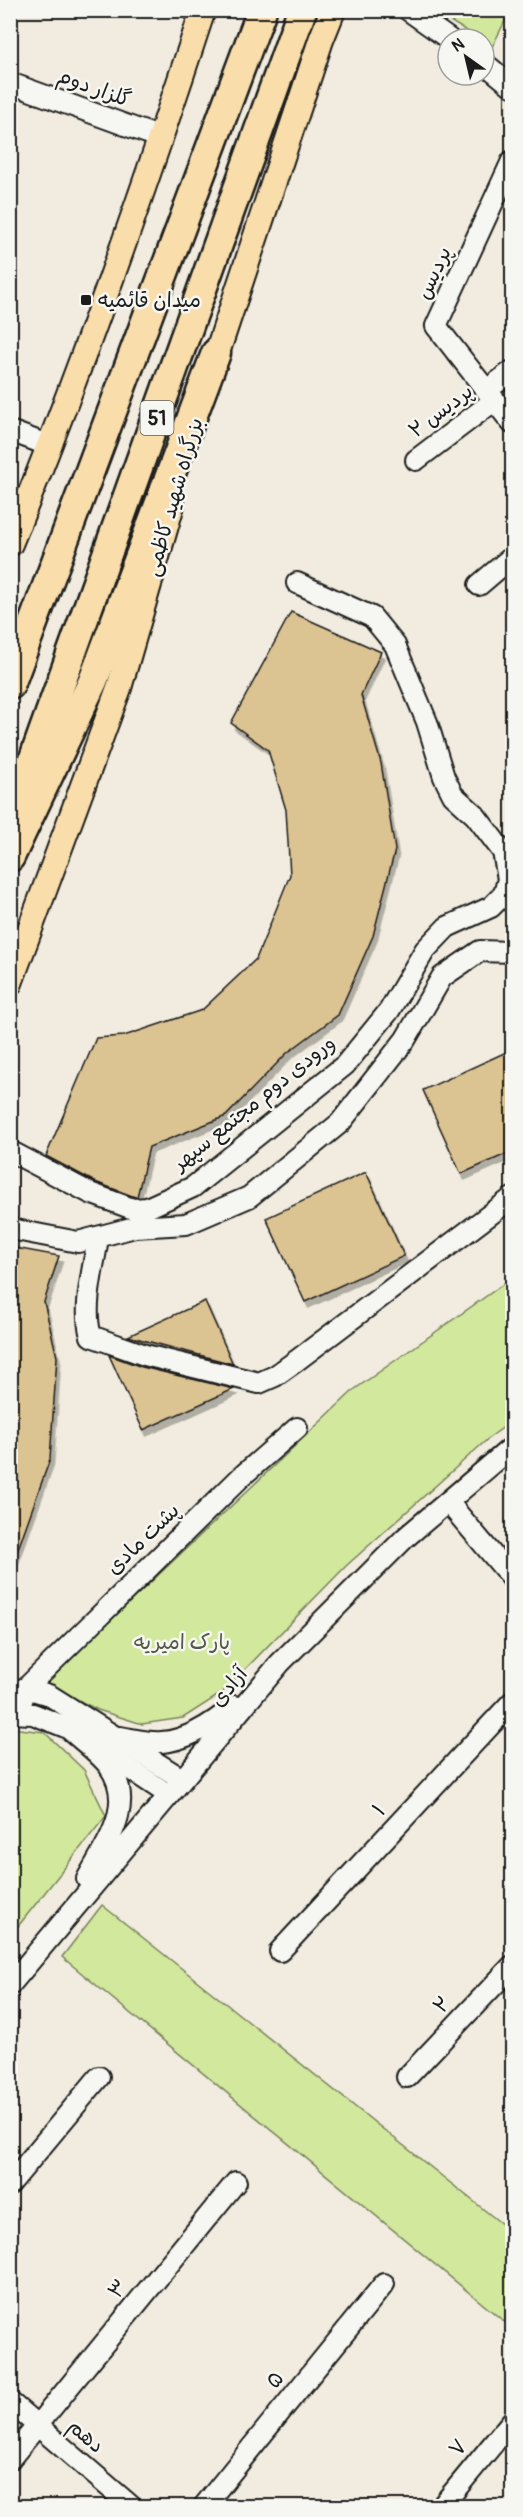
<svg xmlns="http://www.w3.org/2000/svg" width="523" height="2517" font-family="Pangolin,'Playpen Sans Arabic',sans-serif">
	<style>
		.green { fill: #d2e89d; stroke: #77825c; stroke-width: 1.5 }
		.building { fill: #dbc392; stroke: #1c1c1c; stroke-width: 1.5; filter: url(#shadow) }
		.lines { fill: none; stroke-linecap: round; stroke-linejoin: round }
		.minor-casing { stroke: #1c1c1c; stroke-width: 24 }
		.major-casing { stroke: #1c1c1c; stroke-width: 28 }
		.highway-casing { stroke: #1c1c1c; stroke-width: 33 }
		.minor { stroke: #f6f6f2; stroke-width: 20 }
		.major { stroke: #f9deab; stroke-width: 24 }
		.highway { stroke: #f9deab; stroke-width: 28 }
		.poi-dot { fill: #1c1c1c; stroke: #f6f6f2; stroke-width: 2 }
		.labels { text-anchor: middle; dominant-baseline: central; stroke-width: 5; stroke-linejoin: round; paint-order: stroke }
		.shield { fill: #f6f6f2; stroke: #5d5d5c; stroke-width: 1.5 }
		.shield-label { font-size: 20px; font-weight: bold; fill: #1c1c1c }
		.street-label { font-size: 21px; fill: #1c1c1c; stroke: #f6f6f2 }
		.poi-label { font-size: 21px; fill: #1c1c1c; stroke: #f6f6f2; text-anchor: start }
		.park-label { font-size: 21px; fill: #535943; stroke: #f6f6f2 }
	</style>
	<defs>
		<filter id="shadow"><feDropShadow dx="3.5" dy="6" stdDeviation="0" flood-color="#0004"/></filter>
	</defs>
	<rect width="100%" height="100%" fill="#f1ecdf"/>
	<filter id="ink" filterUnits="userSpaceOnUse"><feTurbulence type="fractalNoise" baseFrequency=".0167" numOctaves="2"/><feDisplacementMap in="SourceGraphic" scale="12" xChannelSelector="R" yChannelSelector="G"/><feConvolveMatrix kernelMatrix="1 2 1 2 8 2 1 2 1" color-interpolation-filters="sRGB"/></filter>
	<g filter="url(#ink)">
		<g class="green">
			<path d="M433,11L510,10V11L492,47L484,42V39H480Z"/>
			<path d="M512,1278V1421L490,1437L346,1566L222,1693L183,1718L142,1724L98,1710L44,1683L355,1389Z"/>
			<path d="M11,1728L44,1732L84,1770L106,1816L11,1935Z"/>
			<path d="M102,1905L512,2232V2328L62,1957Z"/>
		</g>
		<g class="building">
			<path d="M291,612L381,652L361,695L381,763L395,850L373,936L338,1015L287,1053L226,1116L149,1147L137,1197H135L95,1182L46,1156L96,1038L124,1036L202,1010L256,959L290,875L286,810L268,750L231,723Z"/>
			<path d="M513,1049V1151L461,1174L423,1090Z"/>
			<path d="M366,1172L404,1256L305,1302L266,1218Z"/>
			<path d="M10,1247L59,1256L44,1302L57,1357L50,1459L13,1563H10Z"/>
			<path d="M205,1301L233,1364L128,1336Z"/>
			<path d="M109,1355L142,1367L234,1389L143,1430Z"/>
		</g>
		<g class="lines">
			<g class="minor-casing">
				<g id="minor">
					<path d="M408,10L449,39"/>
					<path d="M484,63L512,86"/>
					<path d="M10,83L161,138"/>
					<path d="M512,161L436,326L512,423"/>
					<path d="M487,390L512,371"/>
					<path d="M10,431L50,446"/>
					<path d="M416,460L495,400"/>
					<path d="M479,585L512,557"/>
					<path d="M10,1151L90,1193L133,1209L147,1208L193,1187L345,1065L389,1011L425,950L447,927L491,907L504,894L508,879L503,852L475,815L453,795L444,777L427,722L395,645L372,617L297,583"/>
					<path d="M10,1227L16,1230L78,1242L135,1227L186,1224L249,1197L340,1123L405,1040L442,977L480,951L512,952"/>
					<path d="M98,1237C94,1268 82,1306 91,1336L145,1355L259,1383L275,1376L296,1361L512,1198"/>
					<path d="M448,1502L512,1578"/>
					<path d="M16,1691L26,1688L49,1695L182,1779"/>
					<path d="M10,1713L33,1714L68,1728L169,1795"/>
					<path d="M18,1713L26,1688L242,1476L297,1428"/>
					<path d="M68,1728C81,1740 98,1752 109,1766C137,1805 106,1844 87,1879"/>
					<path d="M120,1737C133,1739 149,1743 162,1742C189,1740 214,1723 234,1706"/>
					<path d="M280,1951L512,1702"/>
					<path d="M10,1985L280,1663L405,1538L512,1447"/>
					<path d="M407,2077L512,1966"/>
					<path d="M10,2184L99,2077"/>
					<path d="M10,2402L131,2506"/>
					<path d="M10,2459L236,2182"/>
					<path d="M204,2506L384,2284"/>
					<path d="M442,2506L512,2421"/>
				</g>
			</g>
			<g class="major-casing">
				<g id="major">
					<path d="M211,371L321,40L333,10"/>
					<path d="M10,544C82,369 144,190 203,10"/>
					<path d="M10,983L119,688L172,505"/>
				</g>
			</g>
			<g class="highway-casing">
				<g id="highway">
					<path d="M10,685L262,10"/>
					<path d="M10,825L302,10"/>
					<path d="M10,857L93,681L216,353"/>
				</g>
			</g>
			<use href="#minor" class="minor"/>
			<use href="#major" class="major"/>
			<use href="#highway" class="highway"/>
		</g>
	</g>
	<rect class="poi-dot" x="80" y="294" width="12" height="12" rx="3"/>
	<g class="labels">
		<rect class="shield" x="140.5" y="401" width="33" height="34" rx="4.5"/>
		<g class="shield-label">
			<text x="157" y="418">51</text>
		</g>
		<g class="street-label">
			<text transform="translate(94 88) rotate(20)">گلزار دوم</text>
			<text transform="translate(434 273) rotate(-65)">پردیس</text>
			<text transform="translate(441 411) rotate(-37)">پردیس ۲</text>
			<text transform="translate(174 497) rotate(-74)">بزرگراه شهید کاظمی</text>
			<text transform="translate(254 1103) rotate(-39)">ورودی دوم مجتمع سپهر</text>
			<text transform="translate(143 1539) rotate(-44)">پشت مادی</text>
			<text transform="translate(229 1687) rotate(-50)">آزادی</text>
			<text transform="translate(379 1810) rotate(-47)">۱</text>
			<text transform="translate(442 2005) rotate(-47)">۲</text>
			<text transform="translate(118 2289) rotate(-51)">۳</text>
			<text transform="translate(275 2380) rotate(-51)">۵</text>
			<text transform="translate(86 2436) rotate(41)">دهم</text>
			<text transform="translate(458 2448) rotate(-51)">۷</text>
		</g>
		<g class="poi-label">
			<text x="98" y="300">میدان قائمیه</text>
		</g>
		<g class="park-label">
			<text x="182" y="1642">پارک امیریه</text>
		</g>
	</g>
	<rect width="523" height="2517" fill="none" stroke="#f6f6f2" stroke-width="36"/>
	<rect x="18" y="18" width="487" height="2481" fill="none" stroke="#1c1c1c" stroke-width="2" filter="url(#ink)"/>
	<g transform="translate(466 57) rotate(326)"><circle r="28" fill="#f6f6f2" stroke="#9f9f9c" stroke-width="1.5"/>
	<path d="M0-4.5L10 22L0 15L-10 22Z" fill="#1c1c1c"/>
	<text y="-9" font-size="16" font-weight="bold" text-anchor="middle" fill="#1c1c1c">N</text>
	</g>
</svg>
